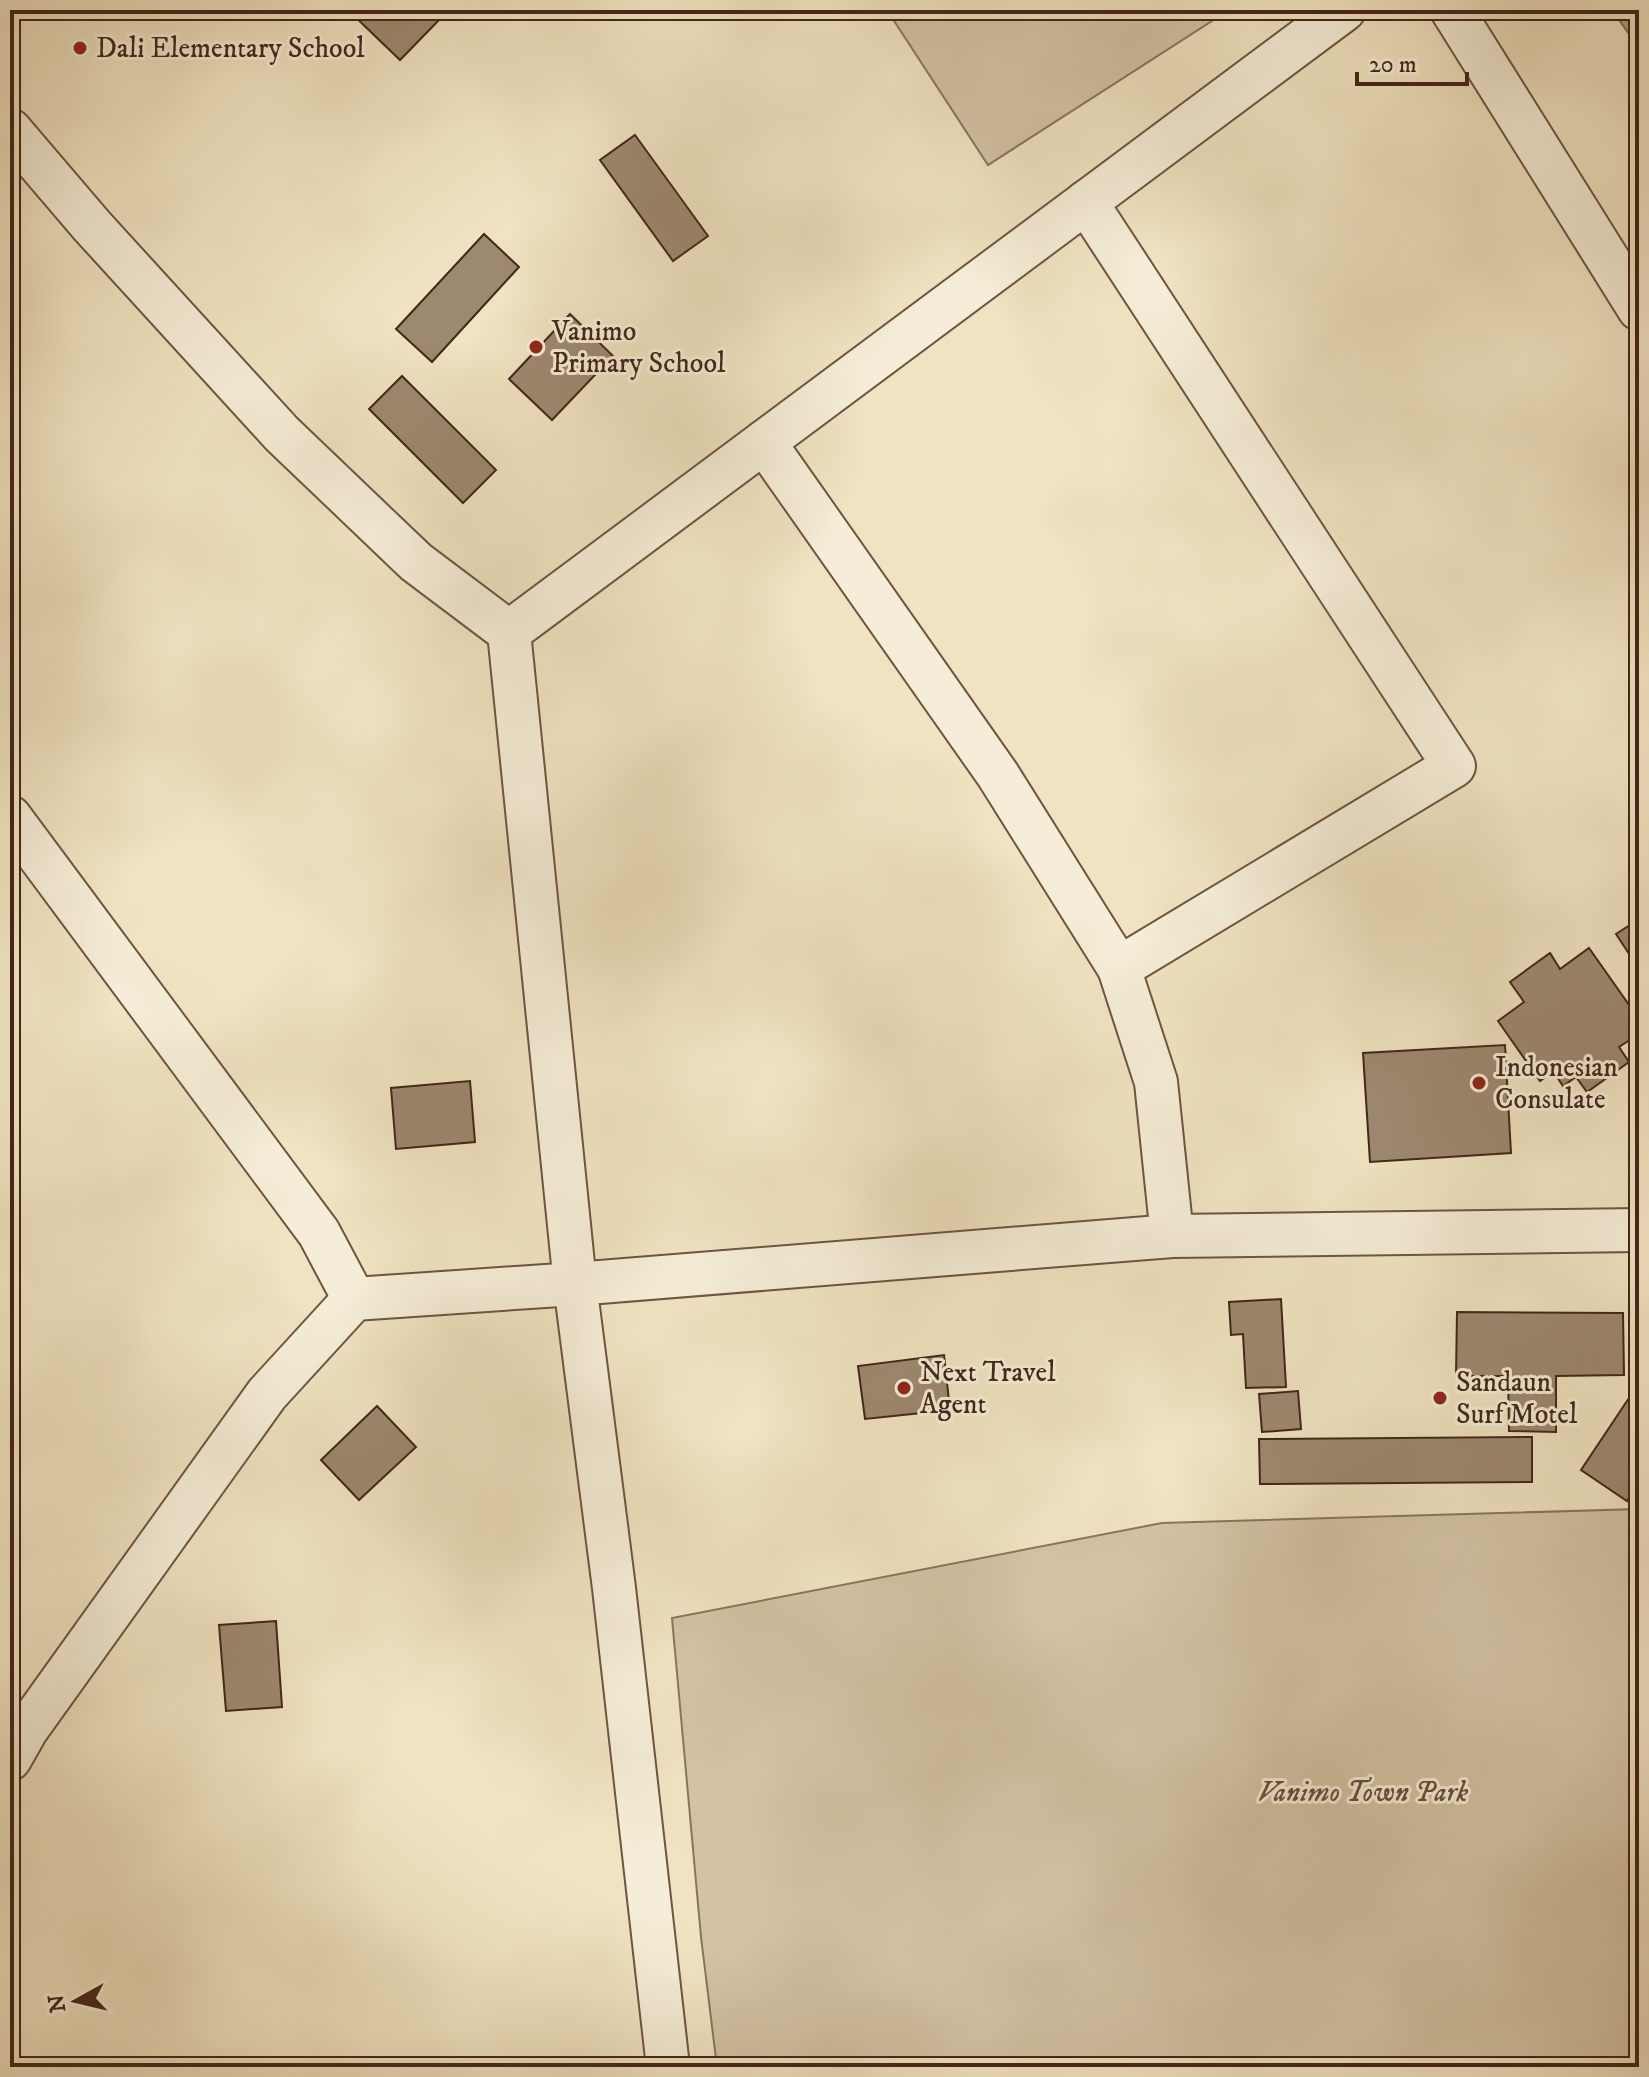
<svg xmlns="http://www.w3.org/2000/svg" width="1649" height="2077" font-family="'IM FELL DW Pica',serif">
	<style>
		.green { fill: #d3c3a4; stroke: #8b745e; stroke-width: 2 }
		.water { fill: #b5a288; stroke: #87705b; stroke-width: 2 }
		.building { fill: #9d8870; stroke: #432518; stroke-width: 2 }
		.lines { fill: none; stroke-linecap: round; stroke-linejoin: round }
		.minor-casing { stroke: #6e5442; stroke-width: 46 }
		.minor { stroke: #f5edd7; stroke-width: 42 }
		.poi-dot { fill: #8f2418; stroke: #f5edd7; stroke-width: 3 }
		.labels { text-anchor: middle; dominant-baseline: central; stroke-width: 6; stroke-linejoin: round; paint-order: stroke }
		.poi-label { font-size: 28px; fill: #432518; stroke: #f5edd7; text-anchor: start }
		.park-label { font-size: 28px; font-style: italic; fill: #674c3b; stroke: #f5edd7 }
	</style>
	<rect width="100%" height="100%" fill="#f0e3c1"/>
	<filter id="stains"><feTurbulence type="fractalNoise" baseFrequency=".0025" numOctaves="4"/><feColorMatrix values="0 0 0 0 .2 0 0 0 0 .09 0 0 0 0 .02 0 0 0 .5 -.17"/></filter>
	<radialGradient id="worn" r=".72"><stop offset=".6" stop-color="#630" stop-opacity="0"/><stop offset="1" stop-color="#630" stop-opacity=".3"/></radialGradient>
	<g class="green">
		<path d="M887,10H1229L988,165Z"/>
		<path d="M1639,1509V2067H717L701,1937L672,1618L1162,1523Z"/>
	</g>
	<path class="water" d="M1612,10H1639V48Z"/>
	<g class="building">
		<path d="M348,10H430L440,19L400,60Z"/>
		<path d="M635,135L708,236L673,261L600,160Z"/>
		<path d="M484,234L519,267L432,362L396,329Z"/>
		<path d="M570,314L613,356L552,420L509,379Z"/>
		<path d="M402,376L496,470L463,503L369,409Z"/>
		<path d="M1639,919V969L1616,934Z"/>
		<path d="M1589,948L1639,1019V1034L1619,1047L1629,1062L1587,1092L1576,1077L1563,1086L1553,1071L1540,1081L1498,1021L1524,1002L1510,982L1550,953L1560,969Z"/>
		<path d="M1505,1045L1511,1153L1370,1162L1363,1053Z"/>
		<path d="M470,1081L475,1142L396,1149L391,1088Z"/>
		<path d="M1281,1299L1286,1387L1246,1388L1243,1334L1231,1335L1229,1302Z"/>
		<path d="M1457,1312L1623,1313L1624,1375L1556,1376V1432L1509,1431L1508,1376H1456Z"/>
		<path d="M944,1355L950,1410L865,1419L858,1366Z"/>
		<path d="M1639,1383V1483L1627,1501L1581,1470Z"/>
		<path d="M1298,1391L1301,1429L1262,1432L1259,1394Z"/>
		<path d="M377,1406L416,1447L359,1500L321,1460Z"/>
		<path d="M1532,1437V1482L1260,1484L1259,1439Z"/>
		<path d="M276,1621L282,1707L226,1711L219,1625Z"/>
	</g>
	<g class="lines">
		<g class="minor-casing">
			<g id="minor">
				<path d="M1452,10L1639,309"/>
				<path d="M10,130L92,226L282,434L416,562L509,632"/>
				<path d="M1086,202L1454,766L1119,968"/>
				<path d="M764,442L998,775L1119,968L1156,1082L1172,1236"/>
				<path d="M10,817L319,1233L354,1299"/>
				<path d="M10,1759L27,1729L267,1394L354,1299L575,1284L1172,1236L1639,1230"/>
				<path d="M668,2067L614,1588L575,1284L509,632L1344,10"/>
			</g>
		</g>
		<use href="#minor" class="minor"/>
	</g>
	<g class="poi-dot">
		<circle cx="80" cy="48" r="8"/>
		<circle cx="536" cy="347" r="8"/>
		<circle cx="1479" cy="1083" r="8"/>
		<circle cx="904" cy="1388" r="8"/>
		<circle cx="1440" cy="1398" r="8"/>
	</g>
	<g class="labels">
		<g class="poi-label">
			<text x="96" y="48">Dali Elementary School</text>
			<text x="552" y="331">Vanimo<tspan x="552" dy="32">Primary School</tspan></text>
			<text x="1495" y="1067">Indonesian<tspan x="1495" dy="32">Consulate</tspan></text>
			<text x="920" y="1372">Next Travel<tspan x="920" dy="32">Agent</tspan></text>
			<text x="1456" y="1382">Sandaun<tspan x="1456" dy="32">Surf Motel</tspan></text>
		</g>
		<g class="park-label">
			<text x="1363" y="1792">Vanimo Town Park</text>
		</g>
	</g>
	<rect width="1649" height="2077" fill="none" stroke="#f0e3c1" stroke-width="40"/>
	<rect x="12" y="12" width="1625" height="2053" fill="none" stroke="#432518" stroke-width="4"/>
	<rect x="20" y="20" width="1609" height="2037" fill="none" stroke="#432518" stroke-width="2"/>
	<g transform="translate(76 2001) rotate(262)" stroke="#f5edd7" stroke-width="6" paint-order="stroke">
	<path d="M0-6L14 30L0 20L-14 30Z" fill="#432518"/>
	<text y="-12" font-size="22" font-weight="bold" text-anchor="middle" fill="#432518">N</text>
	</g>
	<path d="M1357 72v12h110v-12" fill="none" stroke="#432518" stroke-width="4"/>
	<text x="1369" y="72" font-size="24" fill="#432518" stroke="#f5edd7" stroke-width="6" paint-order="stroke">20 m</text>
	<rect width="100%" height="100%" filter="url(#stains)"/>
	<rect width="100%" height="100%" fill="url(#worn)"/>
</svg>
